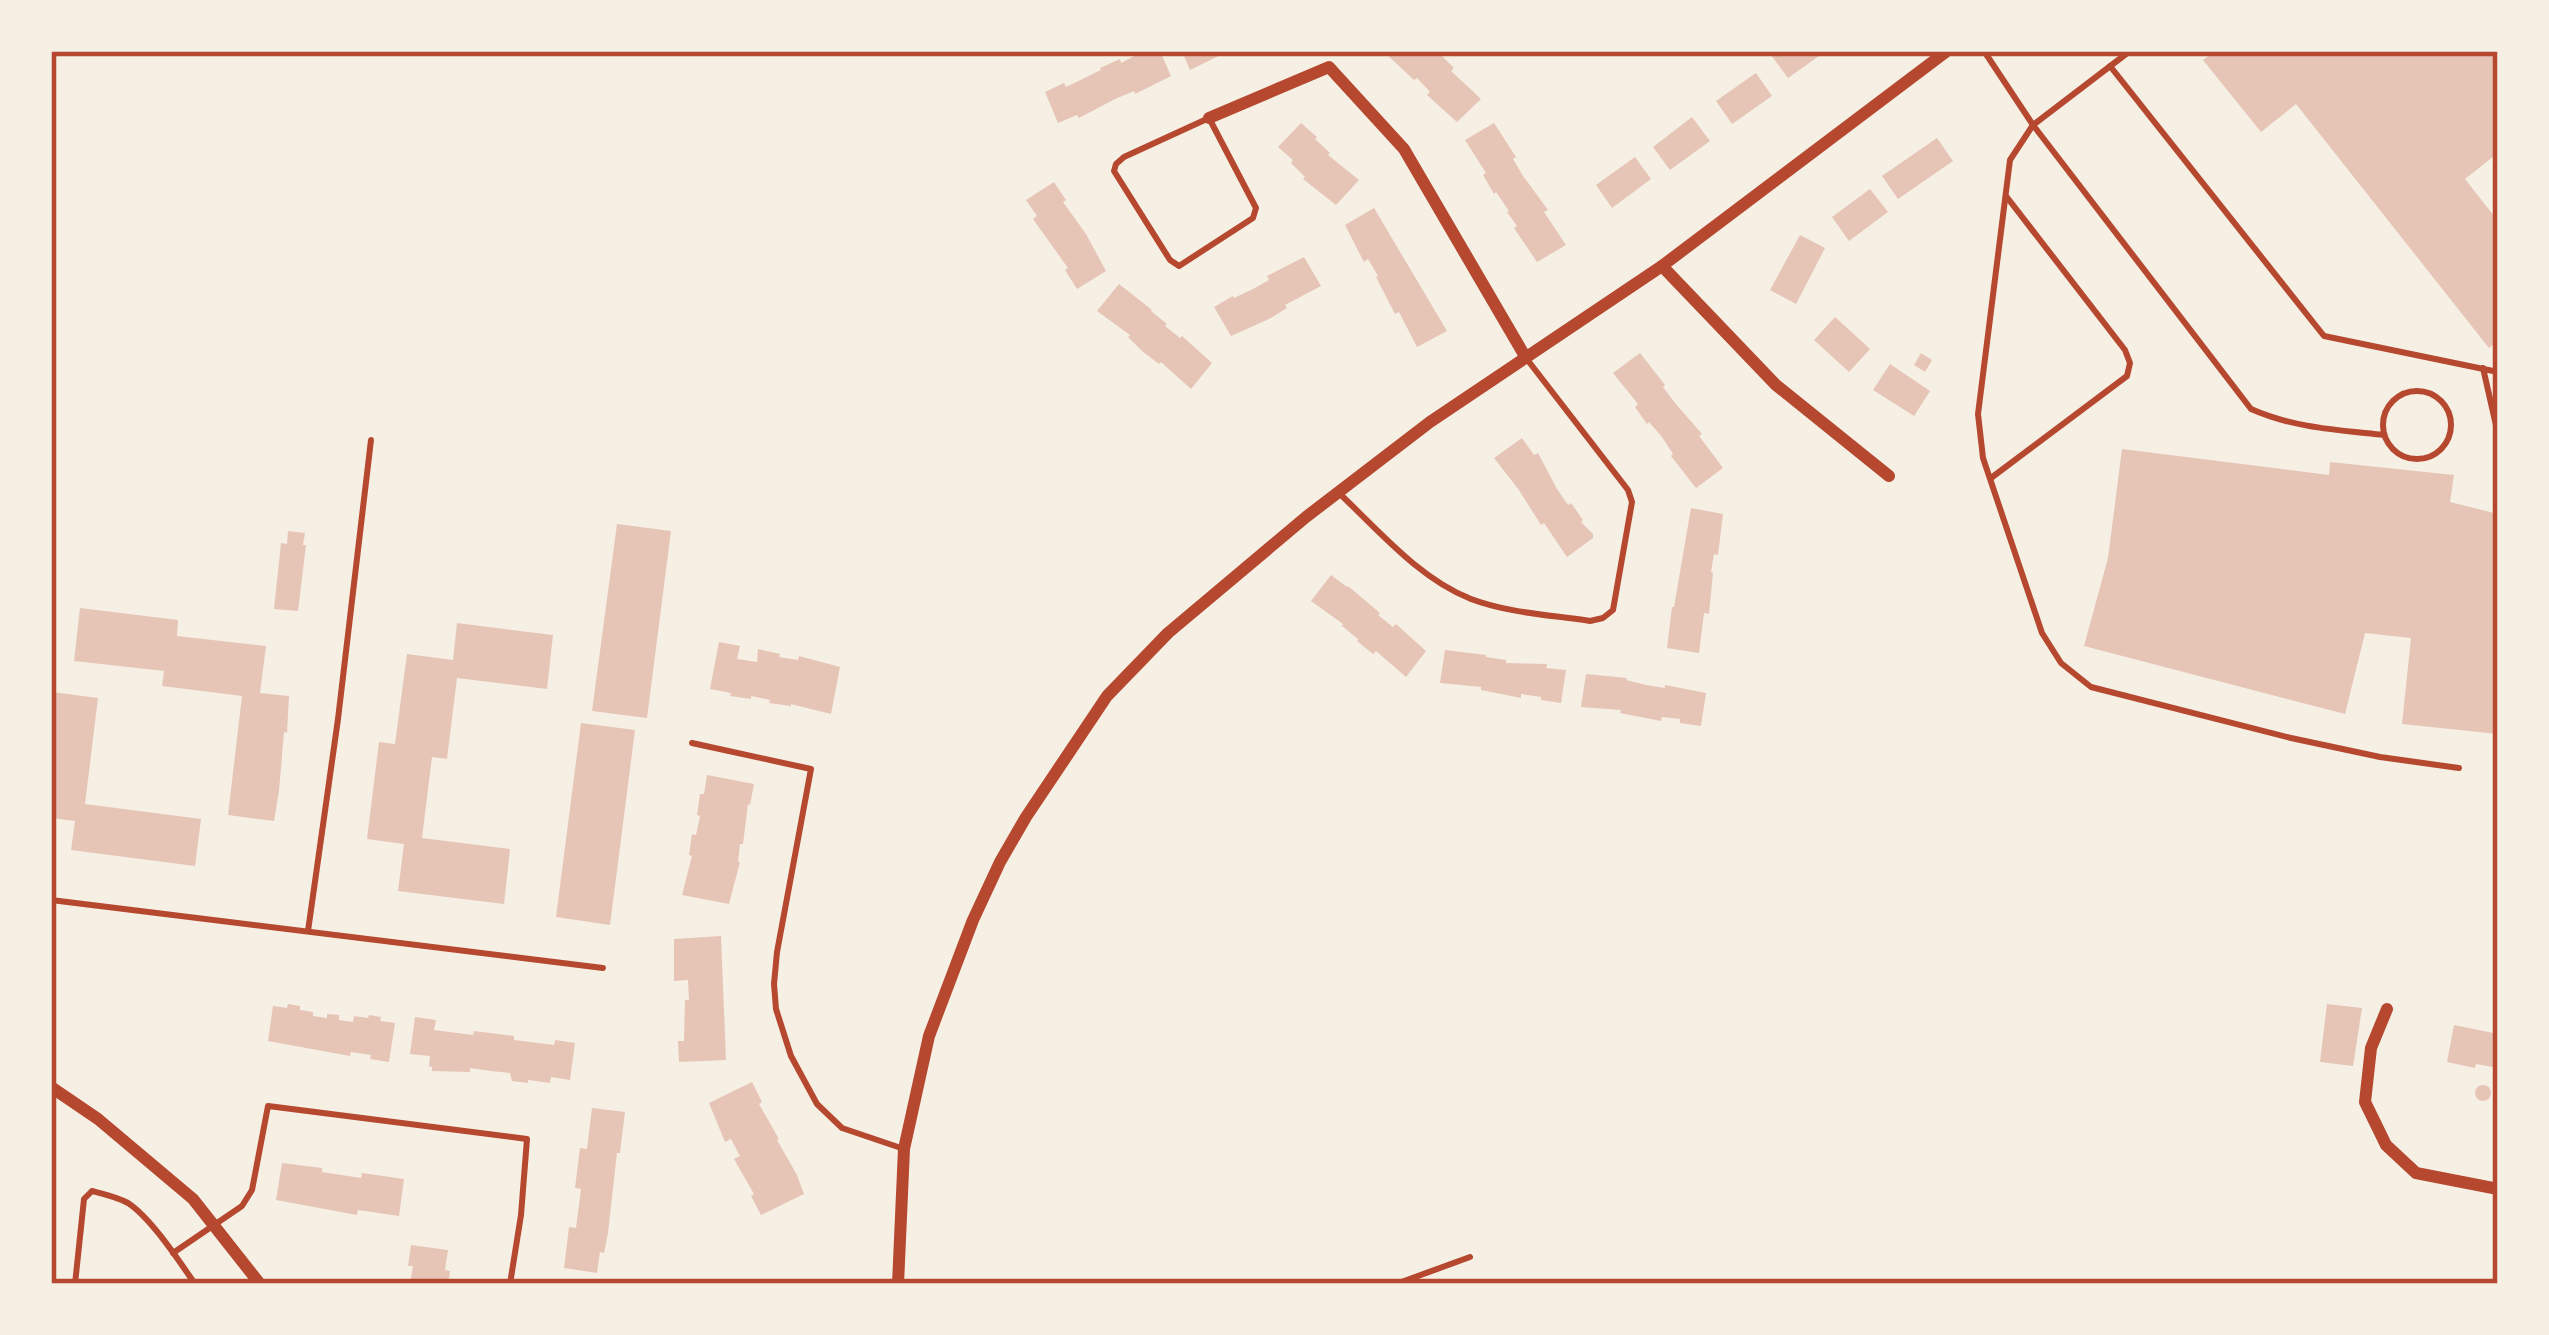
<svg xmlns="http://www.w3.org/2000/svg" width="2549" height="1335" font-family="'Noto Sans',sans-serif">
	<style>
		.building { fill: #e6c5b7 }
		.lines { fill: none; stroke-linecap: round; stroke-linejoin: round }
		.service { stroke: #b5482f; stroke-width: 6 }
		.minor { stroke: #b5482f; stroke-width: 12 }
		.neatline { fill: none; stroke: #b5482f; stroke-width: 4.5 }
	</style>
	<rect width="100%" height="100%" fill="#f6efe4"/>
	<g class="building">
		<path d="M1144,51H1160L1171,76L1135,94L1134,91L1115,99L1079,118L1077,115L1058,123L1045,92L1064,83L1066,87L1101,70L1100,68L1120,59L1121,63Z"/>
		<path d="M1182,51H1229L1190,70Z"/>
		<path d="M1383,51H1433L1438,56L1440,54L1454,68L1451,71L1481,99L1457,122L1427,95L1430,92L1417,78L1414,80Z"/>
		<path d="M1777,51H1826L1788,78L1771,55Z"/>
		<path d="M2215,51H2498V153L2465,179L2498,221V341L2489,348L2296,104L2261,132L2203,60Z"/>
		<path d="M1756,73L1772,96L1732,124L1716,101Z"/>
		<path d="M1692,117L1710,141L1670,170L1653,147Z"/>
		<path d="M1301,123L1317,137L1315,139L1330,153L1328,155L1359,180L1336,205L1303,179L1305,177L1291,163L1293,160L1278,147Z"/>
		<path d="M1494,123L1516,157L1513,159L1523,176L1548,210L1544,212L1566,245L1537,262L1514,228L1517,226L1507,212L1509,211L1496,192L1494,194L1483,175L1486,173L1465,140Z"/>
		<path d="M1937,138L1953,161L1898,199L1882,176Z"/>
		<path d="M1635,157L1651,179L1612,208L1596,185Z"/>
		<path d="M1054,182L1066,200L1063,202L1086,234L1106,271L1077,289L1065,270L1068,268L1033,219L1037,216L1026,200Z"/>
		<path d="M1870,189L1888,212L1849,241L1832,217Z"/>
		<path d="M1374,208L1447,331L1417,347L1399,312L1395,314L1376,277L1378,276L1368,259L1364,262L1345,225Z"/>
		<path d="M1800,235L1825,248L1796,304L1770,290Z"/>
		<path d="M1304,257L1321,286L1285,305L1287,308L1269,319L1231,336L1214,307L1233,296L1234,298L1253,289L1269,280L1267,276Z"/>
		<path d="M1119,284L1152,310L1151,311L1167,324L1165,326L1180,338L1182,336L1212,363L1191,389L1161,362L1159,364L1142,351L1128,337L1130,335L1097,311Z"/>
		<path d="M1835,317L1870,349L1849,372L1814,340Z"/>
		<path d="M1640,353L1665,385L1663,387L1675,403L1702,434L1699,436L1723,468L1696,488L1671,456L1673,454L1662,437L1649,422L1647,424L1635,407L1638,404L1613,373Z"/>
		<path d="M1921,353L1932,360L1925,372L1914,365Z"/>
		<path d="M1890,364L1930,391L1914,416L1873,390Z"/>
		<path d="M1522,438L1534,455L1538,453L1557,489L1568,505L1571,503L1583,520L1581,522L1593,534V538L1567,557L1544,523L1541,525L1519,490L1494,458Z"/>
		<path d="M2122,449L2329,475L2330,462L2454,475L2450,502L2498,514V734L2402,724L2411,638L2365,633L2345,714L2084,646L2108,558Z"/>
		<path d="M1691,508L1723,514L1718,555L1714,554L1711,572L1713,573L1709,614L1704,613L1699,653L1667,648L1672,607H1674Z"/>
		<path d="M617,524L671,531L647,718L592,711Z"/>
		<path d="M288,531L305,533L303,545H306L298,611L274,609L281,543L287,544Z"/>
		<path d="M1331,575L1347,587L1348,586L1380,613L1378,615L1393,627L1396,624L1426,651L1406,677L1376,651L1373,654L1357,641L1358,639L1342,626L1343,624L1311,601Z"/>
		<path d="M80,608L178,620L177,636L266,646L260,693L289,696L287,733L284,732L279,791L274,821L228,815L242,696L162,686L164,671L74,661Z"/>
		<path d="M457,623L553,635L547,689L457,678L447,759L432,757L422,838L510,849L504,904L398,891L404,844L367,839L379,742L395,744L407,654L453,660Z"/>
		<path d="M719,642L740,646L737,659L757,662L758,649L780,654L779,657L798,660L799,656L840,667L831,714L791,704V706L769,703L770,700L751,696V699L730,696L731,693L710,689Z"/>
		<path d="M1445,650L1486,655V657L1506,660V663L1547,664L1546,668L1566,670L1561,703L1541,700V697L1521,694V698L1481,690V687L1440,683Z"/>
		<path d="M1586,674L1627,678L1626,680L1646,685L1665,688V685L1706,693L1701,726L1680,723V719L1662,717L1661,721L1620,713L1621,710L1581,707Z"/>
		<path d="M52,692L98,698L85,804L201,819L195,866L71,850L75,821L51,818Z"/>
		<path d="M581,723L635,730L610,925L556,917Z"/>
		<path d="M707,775L754,784L750,805L748,804L743,844H740L738,862H740L729,904L682,895L692,856L689,855L692,834L696,835L700,816L697,815L700,794H704Z"/>
		<path d="M721,936L726,1060L679,1062L678,1041H684L685,1000H689L688,980L674,981V939Z"/>
		<path d="M288,1004L300,1006V1010L313,1012V1016L327,1018V1014L339,1015V1020L353,1022L354,1016L368,1018L369,1015L381,1017L380,1021L395,1023L389,1062L370,1059L371,1055L351,1052L350,1056L268,1041L273,1006L287,1008Z"/>
		<path d="M2327,1004L2362,1008L2353,1066L2320,1062Z"/>
		<path d="M415,1017L436,1020L434,1030L473,1035L474,1031L514,1036V1040L554,1045L555,1040L575,1043L570,1080L551,1077L550,1083L528,1080V1083L512,1081L510,1073L491,1071L470,1068V1072L432,1071V1067L429,1066L430,1056L410,1054Z"/>
		<path d="M2454,1025L2498,1034V1068L2476,1064L2475,1068L2447,1062Z"/>
		<path d="M752,1082L762,1102L759,1104L779,1139L777,1140L797,1175L804,1194L761,1215L751,1196L754,1194L734,1159L740,1156L731,1139L725,1142L709,1103Z"/>
		<circle cx="2483" cy="1093" r="8"/>
		<path d="M592,1108L625,1112L620,1153H617L608,1233L604,1253L600,1252L597,1273L564,1268L569,1227L576,1228L581,1189L575,1188L580,1148L587,1149Z"/>
		<path d="M282,1163L322,1168V1172L361,1178L362,1173L404,1179L399,1216L358,1210L357,1215L276,1200Z"/>
		<path d="M411,1245L448,1250L445,1270L450,1271L448,1284H410L413,1266H408Z"/>
	</g>
	<g class="lines">
		<g class="service">
			<path d="M1984,51L2033,125L2130,51"/>
			<path d="M2110,66L2324,336L2498,372"/>
			<path d="M1209,118L1256,208L1253,218L1179,266L1170,260L1114,171L1116,164L1124,157Z"/>
			<path d="M2483,368L2498,434"/>
			<circle cx="2417" cy="425" r="34"/>
			<path d="M2384,435C2338,430 2294,428 2251,409L2033,125L2010,160L1978,414L1983,458L2042,633L2061,663L2091,687L2291,738L2380,757L2459,768"/>
			<path d="M1991,478L2127,376L2130,363L2125,350L2006,196"/>
			<path d="M1341,495C1380,532 1420,579 1471,599C1508,613 1551,615 1590,621L1603,618L1613,610L1632,502L1628,490L1526,358"/>
			<path d="M692,743L811,769L777,952L774,984L776,1009L791,1056L817,1104L842,1128L904,1149"/>
			<path d="M51,900L603,968"/>
			<path d="M308,931L338,719L371,440"/>
			<path d="M173,1253L242,1206L252,1190L268,1106L527,1139L521,1215L510,1284"/>
			<path d="M75,1284L84,1199L92,1191C104,1194 117,1197 128,1203C151,1218 179,1261 195,1284"/>
			<path d="M1396,1284L1470,1257"/>
		</g>
		<g class="minor">
			<path d="M1209,118L1329,67L1404,149L1526,358"/>
			<path d="M1662,266L1776,385L1889,476"/>
			<path d="M2387,1009L2371,1048L2365,1102L2386,1145L2416,1173L2498,1189"/>
			<path d="M51,1087L98,1119L193,1199L260,1284"/>
			<path d="M898,1284L904,1149L929,1036L973,920L1000,862L1026,817L1107,696L1168,633L1306,517L1430,422L1662,266L1947,51"/>
		</g>
	</g>
	<rect width="2549" height="1335" fill="none" stroke="#f6efe4" stroke-width="108"/>
	<rect x="54" y="54" width="2441" height="1227" class="neatline"/>
</svg>
